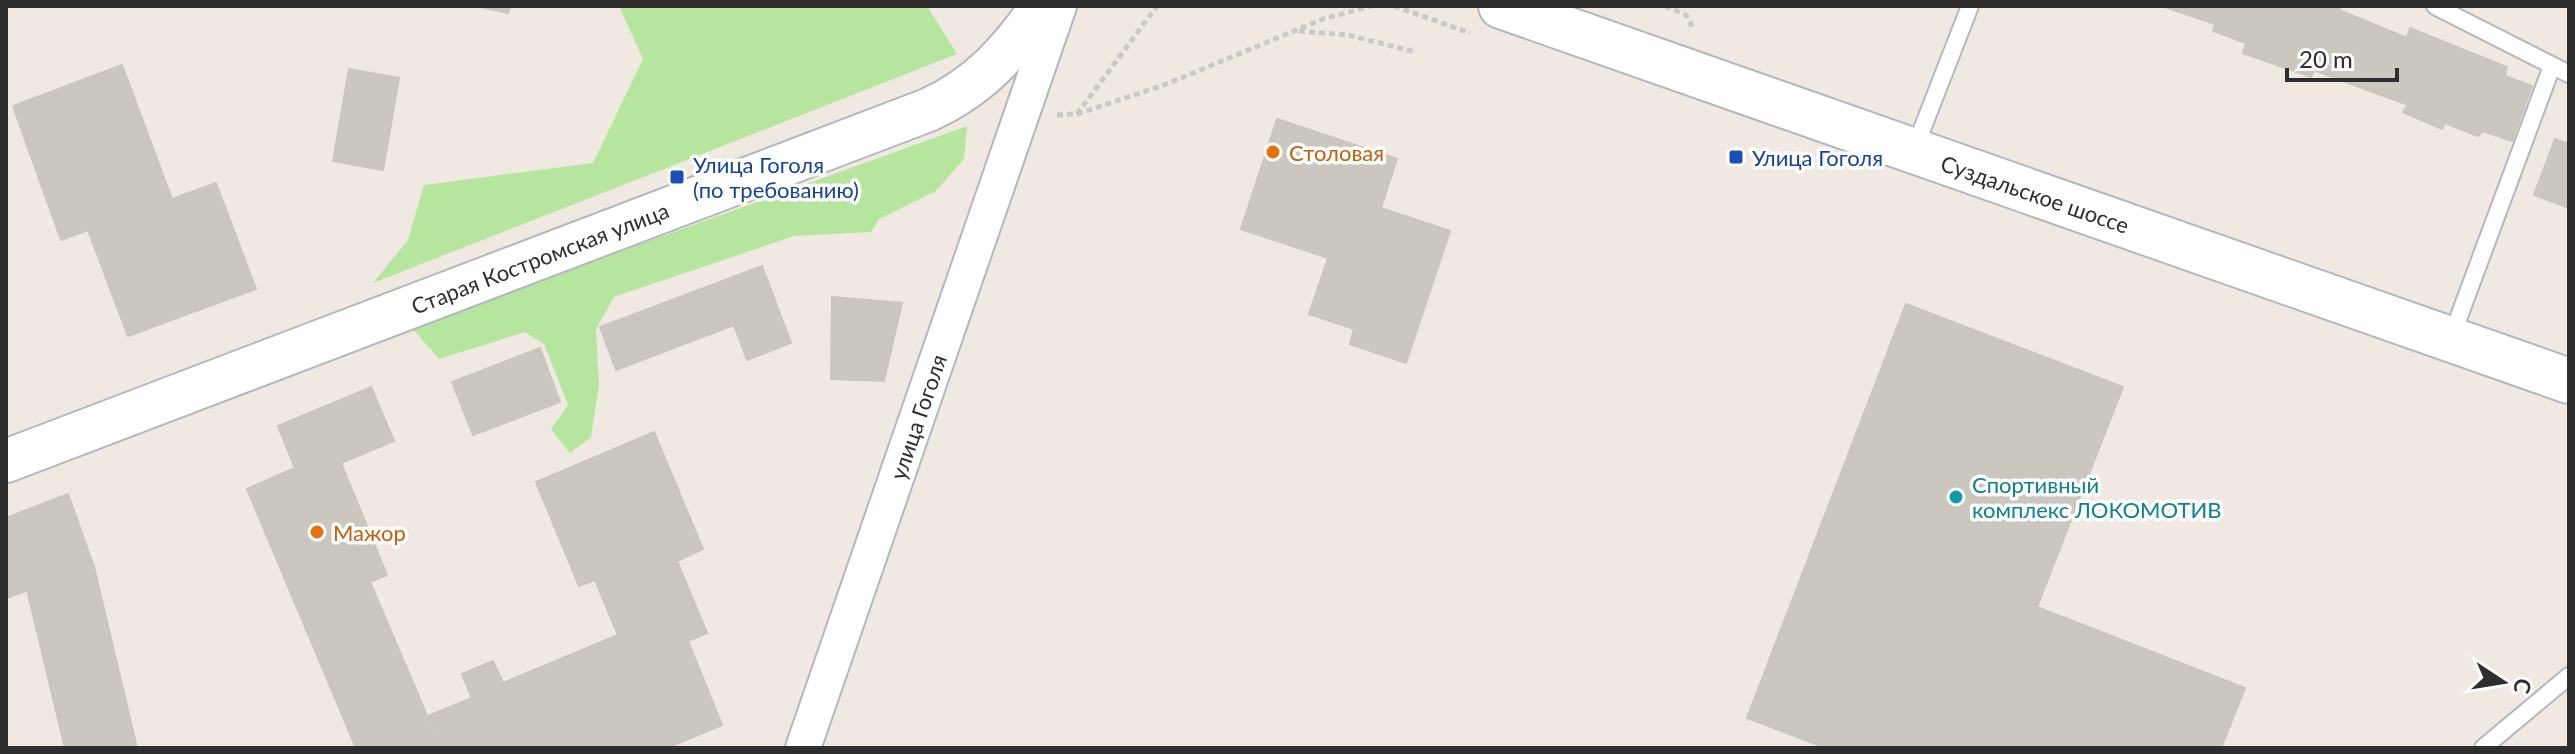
<svg xmlns="http://www.w3.org/2000/svg" width="2575" height="754" font-family="Lato,sans-serif">
	<style>
		.green { fill: #b6e59e }
		.building { fill: #cbc7bf; stroke: #cbc5ba; stroke-width: 2 }
		.lines { fill: none; stroke-linecap: round; stroke-linejoin: round }
		.service-casing { stroke: #b4b7c1; stroke-width: 20 }
		.minor-casing { stroke: #b4b7c1; stroke-width: 38 }
		.tertiary-casing { stroke: #b4b7c1; stroke-width: 46 }
		.secondary-casing { stroke: #b4b7c1; stroke-width: 48 }
		.path { stroke: #c9c9c9; stroke-width: 5; stroke-dasharray: 6 4; stroke-linecap: butt }
		.service { stroke: #fff; stroke-width: 16 }
		.minor { stroke: #fff; stroke-width: 34 }
		.tertiary { stroke: #fff; stroke-width: 42 }
		.secondary { stroke: #fff; stroke-width: 44 }
		.food-dot { fill: #e8710a; stroke: #fff; stroke-width: 3 }
		.transit-dot { fill: #1a4fb4; stroke: #fff; stroke-width: 3 }
		.culture-dot { fill: #0f9aa8; stroke: #fff; stroke-width: 3 }
		.labels { text-anchor: middle; dominant-baseline: central; stroke-width: 7; stroke-linejoin: round; paint-order: stroke }
		.food-label { font-size: 22px; fill: #c56008; stroke: #fff; text-anchor: start }
		.transit-label { font-size: 22px; fill: #164399; stroke: #fff; text-anchor: start }
		.street-label { font-size: 22px; fill: #2e2e2e; stroke: #fff }
		.culture-label { font-size: 22px; fill: #0d838f; stroke: #fff; text-anchor: start }
	</style>
	<rect width="100%" height="100%" fill="#efe9e1"/>
	<g class="green">
		<path d="M619,6H927L957,54L373,283L408,240L424,185L593,163L643,59Z"/>
		<path d="M967,126L964,159L936,191L879,219L871,232L794,236L614,297L596,329L599,385L591,437L570,453L551,429L568,405L544,344L525,332L439,359L411,327Z"/>
	</g>
	<g class="building">
		<path d="M477,6H510L508,13Z"/>
		<path d="M2162,6H2341L2339,10L2407,38L2410,28L2507,67L2505,76L2532,86L2512,141L2483,131L2478,136L2445,123L2442,129L2403,112L2408,105L2314,70L2311,77L2243,53L2246,43L2213,31L2215,24Z"/>
		<path d="M122,65L172,199L216,183L256,289L128,336L88,230L61,240L13,106Z"/>
		<path d="M349,69L399,78L383,170L333,161Z"/>
		<path d="M1277,119L1397,159L1381,208L1450,231L1406,363L1350,344L1354,329L1309,314L1328,258L1241,229Z"/>
		<path d="M2555,139L2569,144V208L2534,195Z"/>
		<path d="M762,266L791,343L747,360L734,325L616,370L600,327Z"/>
		<path d="M832,297L902,303L884,381L831,379Z"/>
		<path d="M1906,304L2123,387L2037,607L2245,688L2221,748H1826L1747,718Z"/>
		<path d="M540,348L560,402L473,435L452,382Z"/>
		<path d="M371,387L394,441L341,463L387,575L370,582L440,746L435,748H356L247,489L295,468L278,426Z"/>
		<path d="M654,432L703,549L677,561L707,633L688,641L722,725L667,748H435L440,746L428,716L472,698L462,674L493,661L503,683L618,635L595,580L579,586L536,482Z"/>
		<path d="M68,494L94,567L6,598V518Z"/>
		<path d="M94,567L137,748H65L27,590Z"/>
	</g>
	<g class="lines">
		<g class="service-casing">
			<g id="service">
				<path d="M2435,6L2569,74"/>
				<path d="M1914,150L1970,6"/>
				<path d="M2451,338L2552,66"/>
				<path d="M2483,748L2569,676"/>
			</g>
		</g>
		<g class="minor-casing">
			<path id="minor" d="M803,748L1059,6"/>
		</g>
		<g class="tertiary-casing">
			<path id="tertiary" d="M6,461L928,110C979,87 1010,52 1042,6"/>
		</g>
		<g class="secondary-casing">
			<path id="secondary" d="M1501,6L2569,381"/>
		</g>
		<g class="path">
			<path d="M1394,6L1470,33"/>
			<path d="M1665,6L1686,15L1691,24L1690,31"/>
			<path d="M1299,31L1348,35L1416,52"/>
			<path d="M1077,114L1164,85L1323,19L1371,6"/>
			<path d="M1057,115L1077,114L1157,6"/>
		</g>
		<use href="#service" class="service"/>
		<use href="#minor" class="minor"/>
		<use href="#tertiary" class="tertiary"/>
		<use href="#secondary" class="secondary"/>
	</g>
	<g class="food-dot">
		<circle cx="1273" cy="152" r="8"/>
		<circle cx="317" cy="532" r="8"/>
	</g>
	<g class="transit-dot">
		<rect x="1728" y="149" width="16" height="16" rx="4"/>
		<rect x="669" y="169" width="16" height="16" rx="4"/>
	</g>
	<circle class="culture-dot" cx="1956" cy="497" r="8"/>
	<g class="labels">
		<g class="food-label">
			<text x="1289" y="152">Столовая</text>
			<text x="333" y="532">Мажор</text>
		</g>
		<g class="transit-label">
			<text x="1752" y="157">Улица Гоголя</text>
			<text x="693" y="164">Улица Гоголя<tspan x="693" dy="25">(по требованию)</tspan></text>
		</g>
		<g class="street-label">
			<text transform="translate(2035 194) rotate(19)">Суздальское шоссе</text>
			<text transform="translate(540 258) rotate(-21)">Старая Костромская улица</text>
			<text transform="translate(918 417) rotate(-71)">улица Гоголя</text>
		</g>
		<g class="culture-label">
			<text x="1972" y="484">Спортивный<tspan x="1972" dy="25">комплекс ЛОКОМОТИВ</tspan></text>
		</g>
	</g>
	<rect width="2575" height="754" fill="none" stroke="#2e2e2e" stroke-width="16"/>
	<g transform="translate(2503 682) rotate(102)" stroke="#ffffff" stroke-width="6" paint-order="stroke">
	<path d="M0-6L14 30L0 20L-14 30Z" fill="#2e2e2e"/>
	<text y="-12" font-size="22" font-weight="bold" text-anchor="middle" fill="#2e2e2e">С</text>
	</g>
	<path d="M2287 68v12h110v-12" fill="none" stroke="#2e2e2e" stroke-width="4"/>
	<text x="2299" y="68" font-size="24" fill="#2e2e2e" stroke="#ffffff" stroke-width="6" paint-order="stroke">20 m</text>
</svg>
